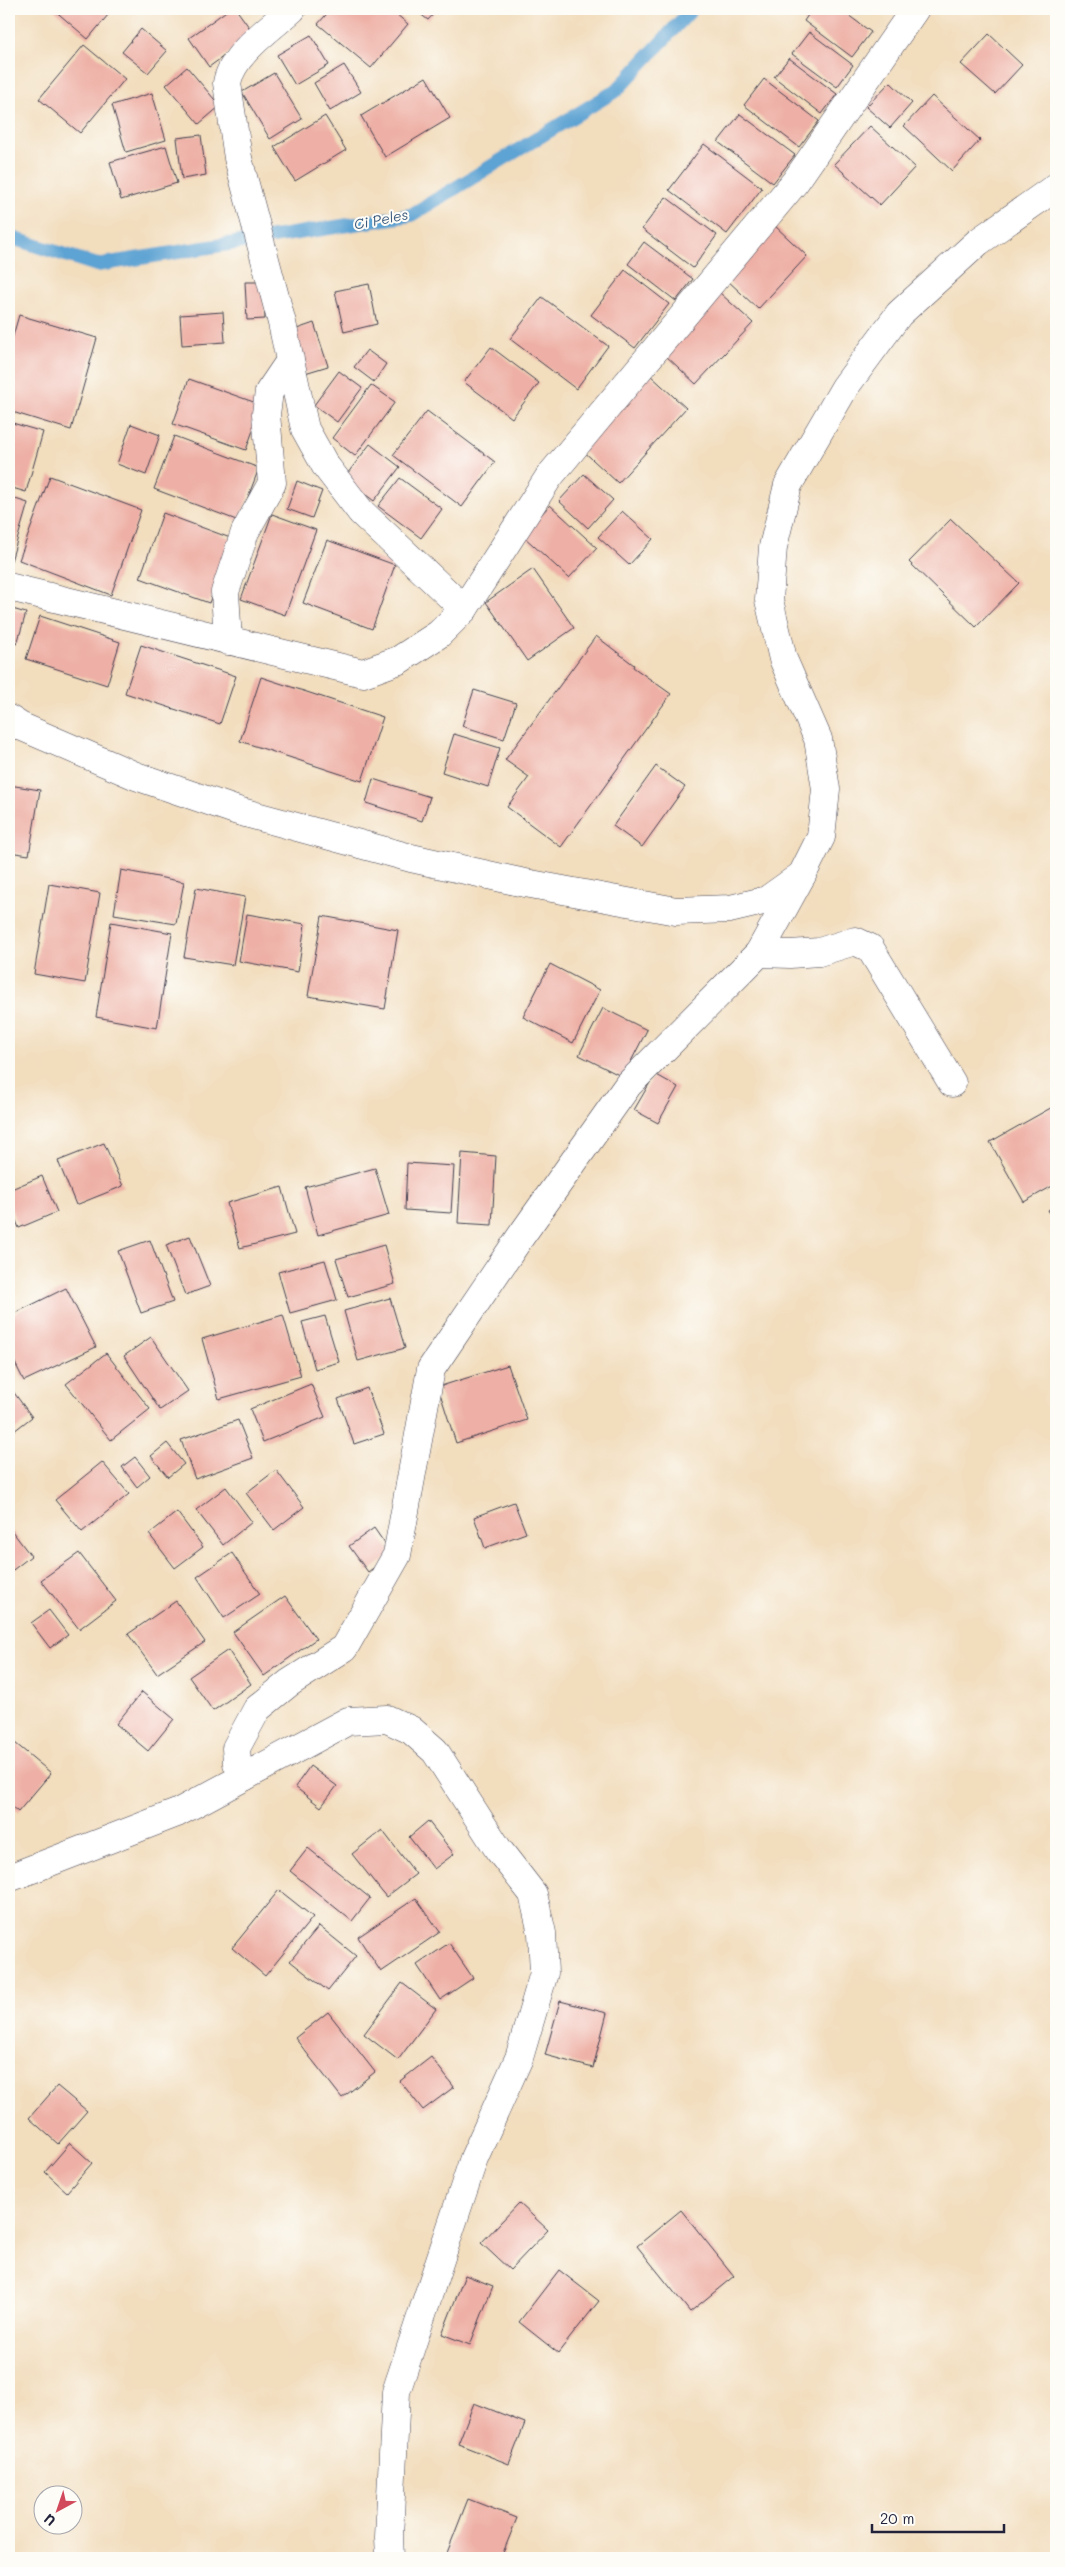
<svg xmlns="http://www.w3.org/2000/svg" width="1065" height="2567" font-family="Mali,sans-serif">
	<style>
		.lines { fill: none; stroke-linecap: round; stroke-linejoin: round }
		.stream { stroke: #5da3d3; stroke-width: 14 }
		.building { fill: #eeb0a6 }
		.minor-casing { stroke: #413e4e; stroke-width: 29 }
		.highway-casing { stroke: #413e4e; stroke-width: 29 }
		.minor { stroke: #fff; stroke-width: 28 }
		.highway { stroke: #fff; stroke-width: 28 }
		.labels { text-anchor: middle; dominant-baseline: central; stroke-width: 4; stroke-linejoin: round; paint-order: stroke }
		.water-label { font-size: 14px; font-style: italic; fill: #3d5c7f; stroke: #fdfcf7 }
	</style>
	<rect width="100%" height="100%" fill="#fdfcf7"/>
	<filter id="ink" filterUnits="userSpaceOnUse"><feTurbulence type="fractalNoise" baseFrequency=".02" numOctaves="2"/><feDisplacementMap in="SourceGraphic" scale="10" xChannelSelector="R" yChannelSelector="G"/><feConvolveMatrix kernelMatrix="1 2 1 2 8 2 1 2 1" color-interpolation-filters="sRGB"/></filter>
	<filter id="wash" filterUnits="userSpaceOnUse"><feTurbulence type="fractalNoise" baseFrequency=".0096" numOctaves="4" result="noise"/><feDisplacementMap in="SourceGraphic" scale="20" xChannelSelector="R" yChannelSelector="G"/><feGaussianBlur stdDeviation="1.12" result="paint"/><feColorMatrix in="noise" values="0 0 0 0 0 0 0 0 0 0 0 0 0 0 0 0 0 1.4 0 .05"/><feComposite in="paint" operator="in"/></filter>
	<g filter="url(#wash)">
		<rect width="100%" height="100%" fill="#f2ddbd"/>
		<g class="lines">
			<path class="stream" d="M9,237L97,265L411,215L617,90L692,9"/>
		</g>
		<g id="blocks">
			<g class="building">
				<path d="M53,9H113L88,39Z"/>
				<path d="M229,9H236L254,34L209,67L189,38Z"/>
				<path d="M331,9H390L408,24L371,68L318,24Z"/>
				<path d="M414,9H438L428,20Z"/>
				<path d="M812,9H840L871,32L852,57L804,21Z"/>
				<path d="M141,29L167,51L148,73L122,52Z"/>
				<path d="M809,32L853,65L837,87L792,54Z"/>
				<path d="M989,34L1022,65L995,94L961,64Z"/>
				<path d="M311,35L329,65L295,85L277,55Z"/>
				<path d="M84,45L125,79L80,133L39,99Z"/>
				<path d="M789,58L837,94L822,114L774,77Z"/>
				<path d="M344,65L361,92L330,111L314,83Z"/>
				<path d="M187,67L220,106L199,124L166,85Z"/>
				<path d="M274,73L302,119L270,139L242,92Z"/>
				<path d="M426,77L450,118L385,157L361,116Z"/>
				<path d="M764,79L819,121L799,147L744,105Z"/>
				<path d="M890,82L912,103L890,128L866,107Z"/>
				<path d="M152,93L166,140L126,152L112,105Z"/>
				<path d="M932,96L980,140L952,171L904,126Z"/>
				<path d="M740,114L795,155L773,183L718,142Z"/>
				<path d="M325,116L346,150L295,181L274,147Z"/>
				<path d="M870,126L915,167L880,205L834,164Z"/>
				<path d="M201,135L206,175L182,179L177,138Z"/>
				<path d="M704,144L762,188L727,234L669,190Z"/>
				<path d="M166,146L177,183L121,200L110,162Z"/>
				<path d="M666,197L717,235L693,268L642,229Z"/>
				<path d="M774,225L807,256L758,309L725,278Z"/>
				<path d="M644,242L693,279L676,301L628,264Z"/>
				<path d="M625,270L669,304L635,348L591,315Z"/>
				<path d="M245,282H263L265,319L247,320Z"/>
				<path d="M369,284L377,324L344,332L335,291Z"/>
				<path d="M720,293L753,323L696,384L664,354Z"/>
				<path d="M542,297L608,346L576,389L510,339Z"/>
				<path d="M223,312L225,342L182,345L180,315Z"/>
				<path d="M19,315L97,338L71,430L9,411V350Z"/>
				<path d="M314,323L328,366L305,373L291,331Z"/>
				<path d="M491,347L539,383L512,418L464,382Z"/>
				<path d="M367,350L386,364L374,382L354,367Z"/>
				<path d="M339,371L362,388L337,422L314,405Z"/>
				<path d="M649,374L686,408L618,483L580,448Z"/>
				<path d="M189,379L262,405L246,450L173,424Z"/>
				<path d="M371,385L395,402L355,456L332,438Z"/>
				<path d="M427,411L495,462L462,507L393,455Z"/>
				<path d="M9,422L43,432L26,492L9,487Z"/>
				<path d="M131,424L160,435L146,475L117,464Z"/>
				<path d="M174,436L259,468L239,521L154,489Z"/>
				<path d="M370,444L400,467L374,501L344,478Z"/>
				<path d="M584,474L613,500L588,528L559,501Z"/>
				<path d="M50,476L141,510L111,595L19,560Z"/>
				<path d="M400,478L442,509L421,538L378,506Z"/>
				<path d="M297,481L322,491L312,518L287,509Z"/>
				<path d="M9,497L28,503L11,561L9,560Z"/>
				<path d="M550,505L597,548L569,578L522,535Z"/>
				<path d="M622,511L653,539L629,565L598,537Z"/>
				<path d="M163,513L233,539L209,603L140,578Z"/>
				<path d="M272,514L316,530L285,615L241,599Z"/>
				<path d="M951,519L1019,583L976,627L909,562Z"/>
				<path d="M327,540L395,565L372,629L303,603Z"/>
				<path d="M533,569L574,628L527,661L486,602Z"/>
				<path d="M9,608L26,613L17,644L9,641Z"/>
				<path d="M40,616L120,642L107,685L26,659Z"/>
				<path d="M596,636L634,665L633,667L671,694L561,847L507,807L529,777L505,760Z"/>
				<path d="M141,645L236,676L220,724L125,693Z"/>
				<path d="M261,677L383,717L362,781L240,741Z"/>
				<path d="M474,690L516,703L504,739L462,726Z"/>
				<path d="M454,734L500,748L488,787L442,772Z"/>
				<path d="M656,766L685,787L642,847L613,826Z"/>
				<path d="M373,779L430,797L422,821L366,803Z"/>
				<path d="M9,785L40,790L29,855L9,852Z"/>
				<path d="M121,870L184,882L176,924L114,914Z"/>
				<path d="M49,884L100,893L85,983L34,974Z"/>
				<path d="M196,888L245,897L233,965L184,957Z"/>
				<path d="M247,914L305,924L298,972L239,961Z"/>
				<path d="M322,916L398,930L385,1009L308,996Z"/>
				<path d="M111,922L172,933L157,1028L96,1017Z"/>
				<path d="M550,964L600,990L573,1043L523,1017Z"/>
				<path d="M603,1008L647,1030L623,1077L579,1055Z"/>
				<path d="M655,1074L678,1087L658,1123L634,1110Z"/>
				<path d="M1056,1105V1184L1024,1202L990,1142Z"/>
				<path d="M104,1143L123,1186L76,1205L58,1161Z"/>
				<path d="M462,1153L496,1156L492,1225L458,1223Z"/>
				<path d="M407,1163L454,1166L451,1213L405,1210Z"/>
				<path d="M375,1168L389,1215L318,1235L305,1187Z"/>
				<path d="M42,1176L57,1212L19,1228L9,1204V1190Z"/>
				<path d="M282,1187L295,1234L240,1248L227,1203Z"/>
				<path d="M1056,1206V1224L1048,1210Z"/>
				<path d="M190,1236L210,1286L185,1295L166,1245Z"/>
				<path d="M150,1240L173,1302L141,1313L118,1251Z"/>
				<path d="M384,1245L395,1284L348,1297L336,1259Z"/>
				<path d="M325,1260L337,1300L290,1313L278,1272Z"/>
				<path d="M66,1288L96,1347L24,1381L9,1351V1316Z"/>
				<path d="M390,1298L405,1348L358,1361L344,1311Z"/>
				<path d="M283,1315L301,1376L219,1399L202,1339Z"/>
				<path d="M325,1316L339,1362L315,1369L302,1322Z"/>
				<path d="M151,1337L188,1391L160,1410L124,1356Z"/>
				<path d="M106,1353L150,1409L111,1440L66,1384Z"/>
				<path d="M508,1365L527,1420L456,1443L438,1387Z"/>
				<path d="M311,1384L325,1417L263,1442L250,1409Z"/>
				<path d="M9,1386L32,1417L9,1435Z"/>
				<path d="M367,1388L384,1434L354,1444L338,1399Z"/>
				<path d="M238,1420L253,1458L195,1479L181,1440Z"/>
				<path d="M167,1443L184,1464L168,1477L151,1456Z"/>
				<path d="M135,1457L150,1476L137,1487L122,1467Z"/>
				<path d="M102,1462L129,1494L82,1532L55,1500Z"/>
				<path d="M276,1470L304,1507L274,1530L246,1493Z"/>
				<path d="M226,1487L252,1522L223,1545L196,1510Z"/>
				<path d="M514,1502L526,1533L485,1548L474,1517Z"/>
				<path d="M177,1512L203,1547L175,1568L149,1534Z"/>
				<path d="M374,1528L392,1554L368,1572L349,1546Z"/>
				<path d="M12,1531L31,1556L9,1573V1533Z"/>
				<path d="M79,1553L116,1601L79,1629L41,1580Z"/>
				<path d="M232,1553L260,1594L224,1618L197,1577Z"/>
				<path d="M285,1596L316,1639L264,1676L233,1632Z"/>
				<path d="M176,1601L205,1642L157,1674L128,1634Z"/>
				<path d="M49,1610L68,1635L50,1648L31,1623Z"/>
				<path d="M228,1650L251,1684L213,1711L189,1677Z"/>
				<path d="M142,1692L174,1719L148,1751L116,1724Z"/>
				<path d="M9,1738L51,1773L18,1812L9,1804Z"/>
				<path d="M310,1766L337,1786L321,1807L295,1787Z"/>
				<path d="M428,1821L454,1854L434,1869L409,1837Z"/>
				<path d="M382,1830L416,1874L386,1897L352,1854Z"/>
				<path d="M308,1848L370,1898L352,1921L290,1871Z"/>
				<path d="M279,1890L313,1917L265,1976L232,1948Z"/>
				<path d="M416,1898L440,1932L381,1972L358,1937Z"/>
				<path d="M319,1926L356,1956L328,1991L290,1961Z"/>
				<path d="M449,1943L473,1978L440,2000L417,1965Z"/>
				<path d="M402,1983L436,2009L398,2060L364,2034Z"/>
				<path d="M560,2001L607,2013L593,2068L545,2055Z"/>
				<path d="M328,2012L375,2072L342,2098L295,2038Z"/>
				<path d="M431,2057L454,2087L423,2110L400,2081Z"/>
				<path d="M57,2086L87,2111L58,2144L29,2118Z"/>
				<path d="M70,2143L92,2163L67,2192L45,2172Z"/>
				<path d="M519,2203L548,2230L510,2270L481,2243Z"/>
				<path d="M681,2210L734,2276L690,2312L637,2246Z"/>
				<path d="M559,2270L599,2301L558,2353L519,2322Z"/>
				<path d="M465,2275L493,2286L470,2345L442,2334Z"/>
				<path d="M474,2403L525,2423L509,2464L458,2444Z"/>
				<path d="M468,2499L517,2518L501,2558H445Z"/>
			</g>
		</g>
	</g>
	<g filter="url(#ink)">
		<use href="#blocks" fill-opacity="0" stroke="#413e4e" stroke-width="1"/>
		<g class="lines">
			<g class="minor-casing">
				<g id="minor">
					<path d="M292,9C271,28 232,54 227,83L238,158L282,323L305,429L325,465L361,512L464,609"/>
					<path d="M9,587L363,673L399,660L439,634L464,609L549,477L795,182L915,9"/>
					<path d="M228,641L225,592L245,532L272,483L266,414L269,392L290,361"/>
					<path d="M759,953L790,954L819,952L855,941L870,948L952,1083"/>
					<path d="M9,1878L177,1813L244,1777"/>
					<path d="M390,2558L389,2537L396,2392L474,2158L519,2058L544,1973L542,1933L533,1894L498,1849L435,1751L411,1730L387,1719L348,1721L244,1777L237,1763L236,1748L257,1709L289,1683L344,1648L397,1555L431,1369L521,1236L628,1085L759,953L802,875"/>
				</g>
			</g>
			<g class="highway-casing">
				<path id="highway" d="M9,719L20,726L136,776L238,811L411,858L520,882L676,911L730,909L767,900L802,875L821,837L826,789L818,739L783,659L769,600L773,547L788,485L845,387L899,314L978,242L1056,187"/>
			</g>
			<use href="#minor" class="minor"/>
			<use href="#highway" class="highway"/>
		</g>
	</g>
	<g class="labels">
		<g class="water-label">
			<text transform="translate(381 219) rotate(-11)">Ci Peles</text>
		</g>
	</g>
	<rect width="1065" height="2567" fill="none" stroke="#fdfcf7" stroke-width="30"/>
	<g transform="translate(58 2510) rotate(220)"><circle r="24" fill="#fdfcf7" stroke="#a5a5ac"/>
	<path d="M0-4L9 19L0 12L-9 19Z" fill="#d1495b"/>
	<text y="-8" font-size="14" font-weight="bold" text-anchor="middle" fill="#22223b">U</text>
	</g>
	<path d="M872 2524v8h132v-8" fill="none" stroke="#22223b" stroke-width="2.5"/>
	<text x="880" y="2524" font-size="15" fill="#22223b" stroke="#fdfcf7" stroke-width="4" paint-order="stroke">20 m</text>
</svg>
